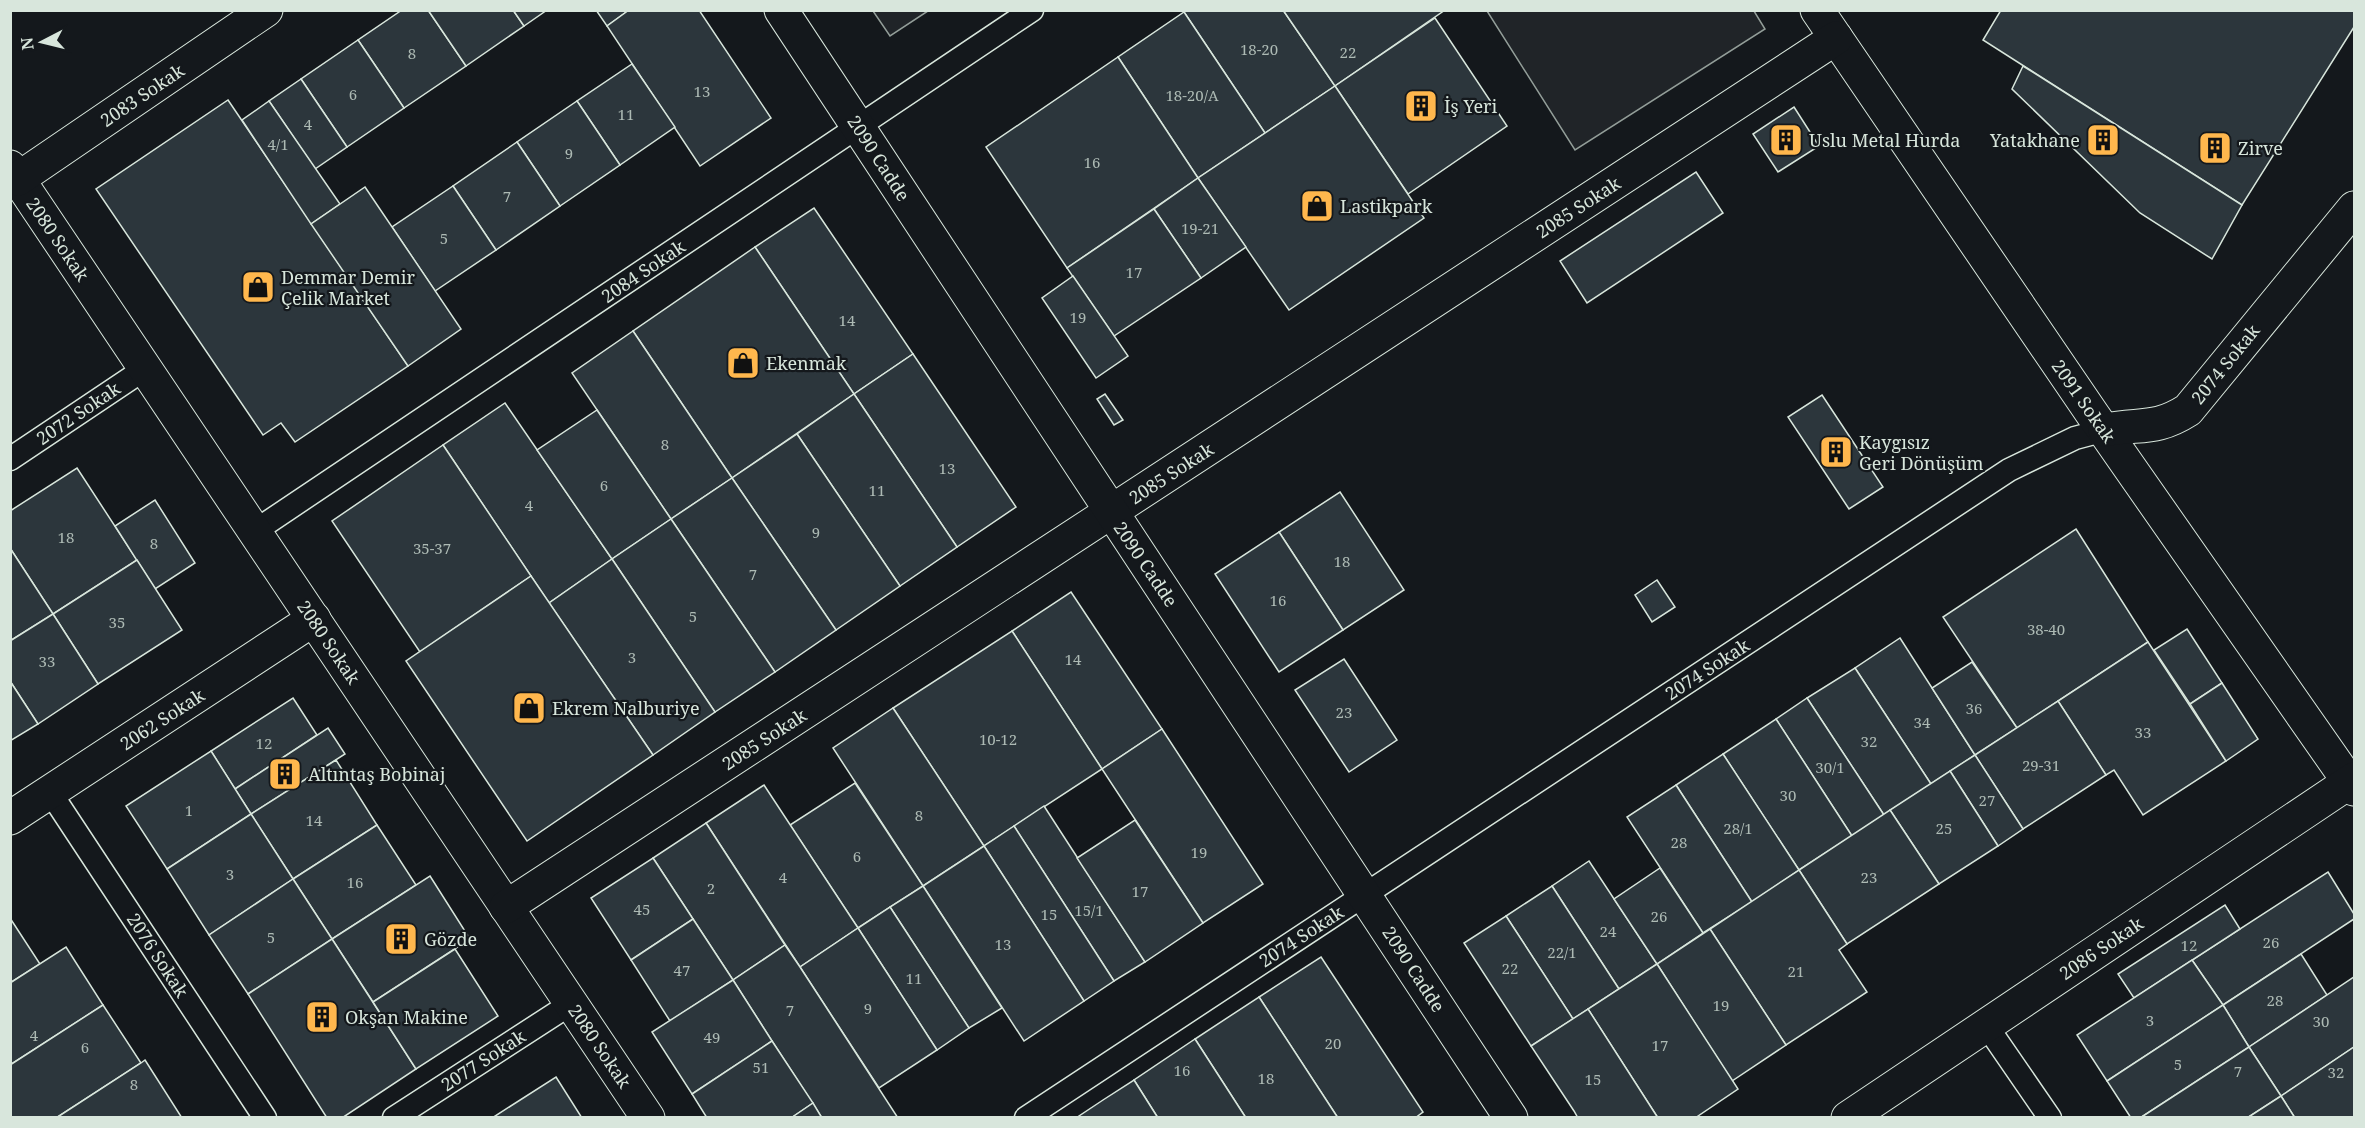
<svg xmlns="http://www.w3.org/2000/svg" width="2365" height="1128" font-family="'Noto Serif',serif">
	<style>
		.green { fill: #202428; stroke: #939e99; stroke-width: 1.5 }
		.building { fill: #2c363c; stroke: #d8e6dc; stroke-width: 1.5 }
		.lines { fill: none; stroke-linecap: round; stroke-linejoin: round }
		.lane-casing { stroke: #d8e6dc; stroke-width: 25 }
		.street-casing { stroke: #d8e6dc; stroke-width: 35 }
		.secondary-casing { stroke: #d8e6dc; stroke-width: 35 }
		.lane { stroke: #14181c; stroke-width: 22 }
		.street { stroke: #14181c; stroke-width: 33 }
		.secondary { stroke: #14181c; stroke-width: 33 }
		.labels { text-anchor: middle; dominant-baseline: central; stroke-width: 4.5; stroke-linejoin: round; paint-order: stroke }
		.number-label { font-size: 15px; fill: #adbab4 }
		.street-label { font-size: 18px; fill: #d8e6dc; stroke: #14181c }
		.poi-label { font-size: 18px; fill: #d8e6dc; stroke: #14181c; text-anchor: start }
	</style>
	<rect width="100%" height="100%" fill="#14181c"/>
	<g class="green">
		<path d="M873,11H928L890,36Z"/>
		<path d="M1487,11H1754L1765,29L1575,150Z"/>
	</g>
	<g class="building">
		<path d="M402,10H428L466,66L404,108L358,40Z"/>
		<path d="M428,10H513L524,26L466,66Z"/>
		<path d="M513,10H547L524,26Z"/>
		<path d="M596,10H629L607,26Z"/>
		<path d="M629,10H699L771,118L700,166L607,26Z"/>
		<path d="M1186,10H1283L1335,86L1265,133L1184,12Z"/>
		<path d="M1283,10H1445L1335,86Z"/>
		<path d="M2001,10H2354V27L2242,205L1983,40Z"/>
		<path d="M1184,12L1265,133L1198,178L1118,57Z"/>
		<path d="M1435,18L1507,126L1408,194L1335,86Z"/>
		<path d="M358,40L404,108L347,147L301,79Z"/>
		<path d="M1118,57L1198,178L1067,268L986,147Z"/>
		<path d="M632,64L675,127L620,165L577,101Z"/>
		<path d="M2023,66L2242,205L2212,259L2140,213L2012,89Z"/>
		<path d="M301,79L347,147L315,169L269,101Z"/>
		<path d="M1335,86L1424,218L1289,310L1198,178Z"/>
		<path d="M228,100L408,366L295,442L281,423L263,435L96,189Z"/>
		<path d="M269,101L340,204L311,224L242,120Z"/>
		<path d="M577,101L620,165L560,206L517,142Z"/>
		<path d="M1794,107L1819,146L1778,172L1753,134Z"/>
		<path d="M517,142L560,206L496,250L453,186Z"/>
		<path d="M1696,172L1723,213L1587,303L1560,261Z"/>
		<path d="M1198,178L1246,247L1201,278L1154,209Z"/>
		<path d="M453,186L496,250L435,291L392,227Z"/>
		<path d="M365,187L461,329L408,366L311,224Z"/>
		<path d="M814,208L913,354L854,394L755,247Z"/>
		<path d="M1154,209L1201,278L1114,336L1067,268Z"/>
		<path d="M755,247L854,394L732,478L633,331Z"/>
		<path d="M1073,276L1128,356L1096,378L1042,298Z"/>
		<path d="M633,331L732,478L671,519L572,373Z"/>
		<path d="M913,354L1016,507L957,547L854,394Z"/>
		<path d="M854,394L957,547L900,586L797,434Z"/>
		<path d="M1105,394L1123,420L1114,425L1097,399Z"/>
		<path d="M1822,395L1883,487L1849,509L1788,417Z"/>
		<path d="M505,403L612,559L549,603L443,445Z"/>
		<path d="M597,410L671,519L612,559L537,450Z"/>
		<path d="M797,434L900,586L836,630L732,478Z"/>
		<path d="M443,445L531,576L420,652L332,521Z"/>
		<path d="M77,468L137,560L53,614L10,548V511Z"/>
		<path d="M732,478L836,630L775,672L671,519Z"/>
		<path d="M1340,492L1404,590L1343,630L1279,532Z"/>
		<path d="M155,500L195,563L155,589L115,526Z"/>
		<path d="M671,519L775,672L715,712L612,559Z"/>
		<path d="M2076,529L2148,642L2017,728L1943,617Z"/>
		<path d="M1279,532L1343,630L1279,672L1215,574Z"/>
		<path d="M10,548L53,614L10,641Z"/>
		<path d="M612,559L715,712L653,755L549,603Z"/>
		<path d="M137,560L182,630L98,684L53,614Z"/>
		<path d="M531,576L653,755L527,841L406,661Z"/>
		<path d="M1657,580L1675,607L1652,622L1635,595Z"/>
		<path d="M1071,592L1162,729L1102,769L1012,631Z"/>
		<path d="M53,614L98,684L38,724L10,681V641Z"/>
		<path d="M2187,629L2222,683L2190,704L2154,650Z"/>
		<path d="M1012,631L1102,769L984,846L893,708Z"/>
		<path d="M1900,638L1975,755L1931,784L1855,668Z"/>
		<path d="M2148,642L2226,761L2143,815L2114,770L2106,775L2058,701Z"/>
		<path d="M1344,659L1397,740L1349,772L1295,690Z"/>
		<path d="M1972,662L2017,728L1975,755L1932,688Z"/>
		<path d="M1855,668L1931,784L1884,815L1807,698Z"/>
		<path d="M10,681L38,724L10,741Z"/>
		<path d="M2222,683L2258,739L2226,761L2190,704Z"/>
		<path d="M293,698L317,735L235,789L211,751Z"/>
		<path d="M1807,698L1884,815L1852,836L1776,719Z"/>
		<path d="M2058,701L2106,775L2023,829L1975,755Z"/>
		<path d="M893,708L984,846L923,886L833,748Z"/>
		<path d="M1776,719L1852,836L1799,870L1723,754Z"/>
		<path d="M328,728L345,754L251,814L235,789Z"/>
		<path d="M1162,729L1263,884L1203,923L1102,769Z"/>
		<path d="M211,751L251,814L167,869L126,806Z"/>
		<path d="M1723,754L1799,870L1752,902L1676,785Z"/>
		<path d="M1975,755L2023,829L1998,846L1950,771Z"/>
		<path d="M336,760L377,825L293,879L251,814Z"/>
		<path d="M1950,771L1998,846L1939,884L1890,810Z"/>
		<path d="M855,783L923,886L858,928L790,825Z"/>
		<path d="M764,785L858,928L800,967L706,823Z"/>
		<path d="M1676,785L1752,902L1703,933L1627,817Z"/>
		<path d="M1044,806L1145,962L1114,981L1014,826Z"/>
		<path d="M1890,810L1939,884L1847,944L1799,870Z"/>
		<path d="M251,814L293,879L209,935L167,869Z"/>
		<path d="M1135,820L1203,923L1145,962L1077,858Z"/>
		<path d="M706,823L785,945L733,980L653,858Z"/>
		<path d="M377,825L416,885L332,939L293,879Z"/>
		<path d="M1014,826L1114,981L1084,1001L984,846Z"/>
		<path d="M984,846L1084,1001L1024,1041L923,886Z"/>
		<path d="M653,858L693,919L631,960L591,898Z"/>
		<path d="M1589,861L1657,964L1619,989L1552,886Z"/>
		<path d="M1660,868L1703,933L1657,964L1614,899Z"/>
		<path d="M1799,870L1847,944L1839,950L1867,992L1786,1045L1710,929Z"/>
		<path d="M2328,872L2354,914V919L2223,1005L2192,960Z"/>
		<path d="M430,876L470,939L373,1002L332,939Z"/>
		<path d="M293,879L332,939L248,994L209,935Z"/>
		<path d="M923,886L1002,1008L969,1028L890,907Z"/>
		<path d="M1552,886L1619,989L1573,1019L1506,916Z"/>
		<path d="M2225,905L2240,929L2134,998L2118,974Z"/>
		<path d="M890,907L969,1028L937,1050L858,928Z"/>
		<path d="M1506,916L1573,1019L1531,1046L1464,943Z"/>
		<path d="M10,918L40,964L10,983Z"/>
		<path d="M693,919L733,980L670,1021L631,960Z"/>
		<path d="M858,928L937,1050L879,1088L800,967Z"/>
		<path d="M1710,929L1786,1045L1732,1081L1657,964Z"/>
		<path d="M332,939L416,1069L342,1118H327L248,994Z"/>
		<path d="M785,945L800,967L898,1118H822L772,1041L733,980Z"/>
		<path d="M66,947L103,1005L10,1065V983Z"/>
		<path d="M455,949L498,1016L416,1069L373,1002Z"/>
		<path d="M2301,954L2327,995L2249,1047L2223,1005Z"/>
		<path d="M1321,957L1423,1112L1415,1118H1338L1259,997Z"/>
		<path d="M2192,960L2223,1005L2107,1081L2077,1035Z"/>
		<path d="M1657,964L1738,1089L1695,1118H1658L1588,1009Z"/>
		<path d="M2354,977V1047L2281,1096L2249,1047Z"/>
		<path d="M733,980L772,1041L692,1094L652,1032Z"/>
		<path d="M1259,997L1338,1118H1246L1195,1039Z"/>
		<path d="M103,1005L141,1063L56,1118H11L10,1065Z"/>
		<path d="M2223,1005L2249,1047L2140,1118H2131L2107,1081Z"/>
		<path d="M1588,1009L1658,1118H1578L1574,1111L1531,1046Z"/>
		<path d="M1195,1039L1246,1118H1158L1134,1080Z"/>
		<path d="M772,1041L813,1103L791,1118H707L692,1094Z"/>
		<path d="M2249,1047L2281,1096L2247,1118H2140Z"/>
		<path d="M2354,1047V1118H2295L2281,1096Z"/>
		<path d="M145,1060L182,1118H56L141,1063Z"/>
		<path d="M556,1077L582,1118H492Z"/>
		<path d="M1134,1080L1158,1118H1076L1103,1100Z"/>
		<path d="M2281,1096L2295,1118H2247Z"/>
		<path d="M813,1103L822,1118H791Z"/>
	</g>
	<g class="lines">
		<g class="lane-casing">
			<g id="lane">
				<path d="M10,459L146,368"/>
				<path d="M255,531L1032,10"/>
				<path d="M50,792L265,1118"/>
				<path d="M1986,1025L2050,1118"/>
				<path d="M394,1118L572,1003"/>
				<path d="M1026,1118L2009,470L2075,438L2105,430"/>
			</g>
		</g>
		<g class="street-casing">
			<g id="street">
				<path d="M1817,10L2093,415L2354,789"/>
				<path d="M10,167L648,1118"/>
				<path d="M18,179L266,10"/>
				<path d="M2105,430C2141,423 2155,431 2188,410L2354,208"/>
				<path d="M10,818L314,619"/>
				<path d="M506,907L1836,38"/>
				<path d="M1848,1118L2354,779"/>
			</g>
		</g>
		<g class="secondary-casing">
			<path id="secondary" d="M781,10L1511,1118"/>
		</g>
		<use href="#lane" class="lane"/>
		<use href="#street" class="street"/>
		<use href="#secondary" class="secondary"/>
	</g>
	<defs>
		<g id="building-square" transform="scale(1.725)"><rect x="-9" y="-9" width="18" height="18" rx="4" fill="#ffb74d" stroke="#14181c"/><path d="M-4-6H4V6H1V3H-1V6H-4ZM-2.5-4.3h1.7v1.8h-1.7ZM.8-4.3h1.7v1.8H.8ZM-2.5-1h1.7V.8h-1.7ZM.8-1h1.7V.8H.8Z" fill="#111"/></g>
		<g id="shop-square" transform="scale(1.725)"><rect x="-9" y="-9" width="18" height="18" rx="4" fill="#ffb74d" stroke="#14181c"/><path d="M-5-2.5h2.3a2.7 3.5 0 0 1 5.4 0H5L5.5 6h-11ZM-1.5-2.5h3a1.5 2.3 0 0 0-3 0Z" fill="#111"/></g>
	</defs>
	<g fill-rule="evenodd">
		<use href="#building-square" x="1421" y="106"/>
		<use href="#building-square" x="1786" y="140"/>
		<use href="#building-square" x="2103" y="140"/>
		<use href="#building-square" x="2215" y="148"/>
		<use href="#shop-square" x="1317" y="206"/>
		<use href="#shop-square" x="258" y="287"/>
		<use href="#shop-square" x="743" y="363"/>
		<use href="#building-square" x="1836" y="452"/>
		<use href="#shop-square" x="529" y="708"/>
		<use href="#building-square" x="285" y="774"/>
		<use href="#building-square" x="401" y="939"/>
		<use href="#building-square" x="322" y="1017"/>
	</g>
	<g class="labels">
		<g class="number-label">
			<text x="1259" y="49">18-20</text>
			<text x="1348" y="52">22</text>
			<text x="412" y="53">8</text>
			<text x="702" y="91">13</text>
			<text x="353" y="94">6</text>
			<text x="1192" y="95">18-20/A</text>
			<text x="626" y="114">11</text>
			<text x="308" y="124">4</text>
			<text x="278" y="144">4/1</text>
			<text x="569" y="153">9</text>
			<text x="1092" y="162">16</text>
			<text x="507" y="196">7</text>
			<text x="1200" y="228">19-21</text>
			<text x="444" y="238">5</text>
			<text x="1134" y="272">17</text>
			<text x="1078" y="317">19</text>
			<text x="847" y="320">14</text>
			<text x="665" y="444">8</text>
			<text x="947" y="468">13</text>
			<text x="604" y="485">6</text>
			<text x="877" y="490">11</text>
			<text x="529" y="505">4</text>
			<text x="816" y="532">9</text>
			<text x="66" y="537">18</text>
			<text x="154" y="543">8</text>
			<text x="432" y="548">35-37</text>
			<text x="1342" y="561">18</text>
			<text x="753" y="574">7</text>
			<text x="1278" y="600">16</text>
			<text x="693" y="616">5</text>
			<text x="117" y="622">35</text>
			<text x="2046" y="629">38-40</text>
			<text x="632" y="657">3</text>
			<text x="1073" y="659">14</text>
			<text x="47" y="661">33</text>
			<text x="1974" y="708">36</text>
			<text x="1344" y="712">23</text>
			<text x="1922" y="722">34</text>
			<text x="2143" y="732">33</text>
			<text x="998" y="739">10-12</text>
			<text x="1869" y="741">32</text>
			<text x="264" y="743">12</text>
			<text x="2041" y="765">29-31</text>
			<text x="1830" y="767">30/1</text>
			<text x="1788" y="795">30</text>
			<text x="1987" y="800">27</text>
			<text x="189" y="810">1</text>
			<text x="919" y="815">8</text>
			<text x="314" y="820">14</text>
			<text x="1738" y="828">28/1</text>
			<text x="1944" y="828">25</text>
			<text x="1679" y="842">28</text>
			<text x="1199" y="852">19</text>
			<text x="857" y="856">6</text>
			<text x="230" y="874">3</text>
			<text x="783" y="877">4</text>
			<text x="1869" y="877">23</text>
			<text x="355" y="882">16</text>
			<text x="711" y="888">2</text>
			<text x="1140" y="891">17</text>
			<text x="642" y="909">45</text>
			<text x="1089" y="910">15/1</text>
			<text x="1049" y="914">15</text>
			<text x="1659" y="916">26</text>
			<text x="1608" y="931">24</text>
			<text x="271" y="937">5</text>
			<text x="2271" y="942">26</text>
			<text x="1003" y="944">13</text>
			<text x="2189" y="945">12</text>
			<text x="1562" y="952">22/1</text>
			<text x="1510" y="968">22</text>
			<text x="682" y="970">47</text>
			<text x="1796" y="971">21</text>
			<text x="914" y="978">11</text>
			<text x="2275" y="1000">28</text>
			<text x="1721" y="1005">19</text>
			<text x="868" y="1008">9</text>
			<text x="790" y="1010">7</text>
			<text x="2150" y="1020">3</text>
			<text x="2321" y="1021">30</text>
			<text x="34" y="1035">4</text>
			<text x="712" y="1037">49</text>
			<text x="1333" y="1043">20</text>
			<text x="1660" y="1045">17</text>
			<text x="85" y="1047">6</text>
			<text x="2178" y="1064">5</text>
			<text x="761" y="1067">51</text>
			<text x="1182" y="1070">16</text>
			<text x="2238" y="1071">7</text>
			<text x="2336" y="1072">32</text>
			<text x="1266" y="1078">18</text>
			<text x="1593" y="1079">15</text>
			<text x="134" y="1084">8</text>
		</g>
		<g class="street-label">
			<text transform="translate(142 95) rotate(-34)">2083 Sokak</text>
			<text transform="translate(879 158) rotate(57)">2090 Cadde</text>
			<text transform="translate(1578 207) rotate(-33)">2085 Sokak</text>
			<text transform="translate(58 239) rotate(56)">2080 Sokak</text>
			<text transform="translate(643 271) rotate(-34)">2084 Sokak</text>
			<text transform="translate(2225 364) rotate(-51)">2074 Sokak</text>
			<text transform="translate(2084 401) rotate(55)">2091 Sokak</text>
			<text transform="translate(78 413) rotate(-34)">2072 Sokak</text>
			<text transform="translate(1171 473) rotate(-33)">2085 Sokak</text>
			<text transform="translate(1146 564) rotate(56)">2090 Cadde</text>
			<text transform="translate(329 642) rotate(56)">2080 Sokak</text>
			<text transform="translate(1707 669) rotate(-33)">2074 Sokak</text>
			<text transform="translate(162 719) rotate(-33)">2062 Sokak</text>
			<text transform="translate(764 739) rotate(-33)">2085 Sokak</text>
			<text transform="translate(1301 936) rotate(-33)">2074 Sokak</text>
			<text transform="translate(2101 948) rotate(-34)">2086 Sokak</text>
			<text transform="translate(158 955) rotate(57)">2076 Sokak</text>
			<text transform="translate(1414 969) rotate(57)">2090 Cadde</text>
			<text transform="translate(600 1046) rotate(56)">2080 Sokak</text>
			<text transform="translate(483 1060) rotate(-33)">2077 Sokak</text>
		</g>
		<g class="poi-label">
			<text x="1444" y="106">İş Yeri</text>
			<text x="1809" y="140">Uslu Metal Hurda</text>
			<text x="2080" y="140" text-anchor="end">Yatakhane</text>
			<text x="2238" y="148">Zirve</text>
			<text x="1340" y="206">Lastikpark</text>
			<text x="281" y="277">Demmar Demir<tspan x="281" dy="21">Çelik Market</tspan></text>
			<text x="766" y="363">Ekenmak</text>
			<text x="1859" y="442">Kaygısız<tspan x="1859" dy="21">Geri Dönüşüm</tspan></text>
			<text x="552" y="708">Ekrem Nalburiye</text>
			<text x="308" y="774">Altıntaş Bobinaj</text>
			<text x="424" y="939">Gözde</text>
			<text x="345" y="1017">Okşan Makine</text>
		</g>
	</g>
	<rect width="2365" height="1128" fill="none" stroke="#d8e6dc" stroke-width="24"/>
	<g transform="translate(42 42) rotate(263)" stroke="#14181c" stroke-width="4.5" paint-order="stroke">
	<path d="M0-4.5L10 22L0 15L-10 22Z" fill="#d8e6dc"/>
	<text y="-9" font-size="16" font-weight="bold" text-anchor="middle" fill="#d8e6dc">N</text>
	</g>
</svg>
